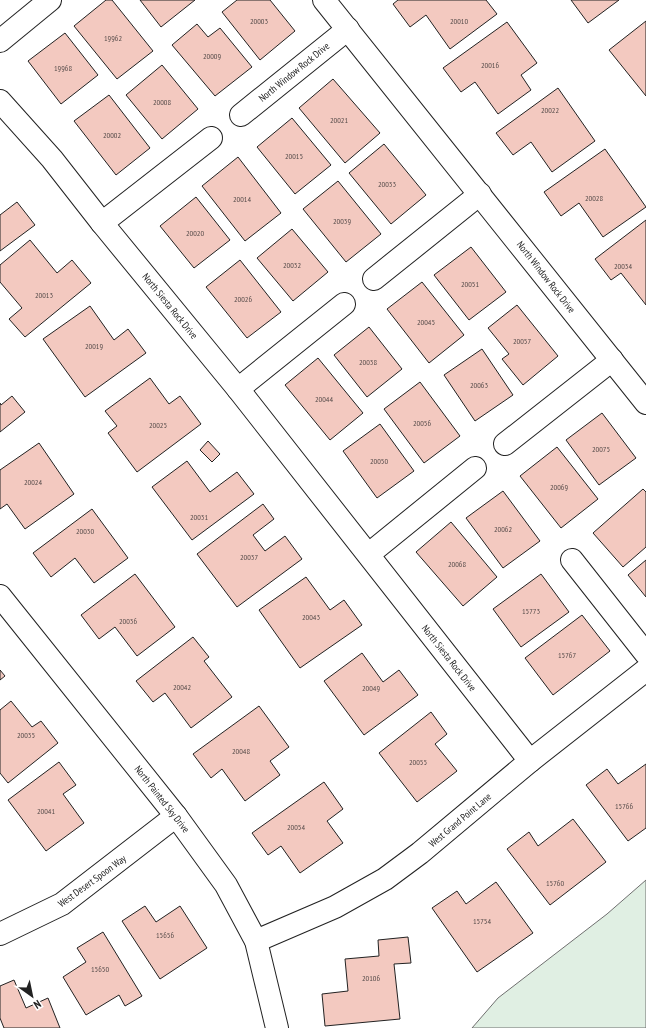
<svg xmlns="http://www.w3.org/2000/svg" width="646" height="1028" font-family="'PT Sans Narrow',sans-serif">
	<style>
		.green { fill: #e0efe3; stroke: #6f6f6f }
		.building { fill: #f3c9c0; stroke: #222 }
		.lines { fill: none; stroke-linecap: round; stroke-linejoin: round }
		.minor-casing { stroke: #222; stroke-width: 24 }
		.minor { stroke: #fff; stroke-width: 22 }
		.labels { text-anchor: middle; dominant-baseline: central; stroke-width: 3; stroke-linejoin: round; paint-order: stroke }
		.number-label { font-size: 8px; fill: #564c4a }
		.street-label { font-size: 10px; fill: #222; stroke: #fff }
	</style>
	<rect width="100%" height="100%" fill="#fff"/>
	<path class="green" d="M646,880V1028H472L498,998L607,914Z"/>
	<g class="building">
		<path d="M106,0H112L153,51L117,79L74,26Z"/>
		<path d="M140,0H195L161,27Z"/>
		<path d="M237,0H270L295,31L260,60L222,12Z"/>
		<path d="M398,0H486L497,14L450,49L426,15L410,27L393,4Z"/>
		<path d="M571,0H619L588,23Z"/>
		<path d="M646,21V96L609,50Z"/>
		<path d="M507,22L537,63L521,75L531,90L498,114L475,82L461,92L443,68Z"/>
		<path d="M197,24L208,37L220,28L252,67L215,96L172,45Z"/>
		<path d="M65,33L98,75L61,104L28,61Z"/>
		<path d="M162,65L198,109L162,139L126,95Z"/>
		<path d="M333,79L380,133L345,163L299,108Z"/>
		<path d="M558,88L595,141L552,172L531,142L513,155L496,133Z"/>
		<path d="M109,95L150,148L116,175L74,121Z"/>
		<path d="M292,118L331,165L295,194L257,147Z"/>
		<path d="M384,144L426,195L391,224L349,173Z"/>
		<path d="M605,149L646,207L603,237L579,203L561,216L544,192Z"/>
		<path d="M238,157L281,213L245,241L202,186Z"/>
		<path d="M338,181L381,234L346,262L303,209Z"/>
		<path d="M196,197L230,240L194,268L160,226Z"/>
		<path d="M17,202L35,225L0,251V215Z"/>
		<path d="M646,220V305L621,273L611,280L595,259Z"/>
		<path d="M292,229L328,272L293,301L257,258Z"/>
		<path d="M30,240L57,273L72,260L91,283L25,337L9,319L22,308L0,282V265Z"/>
		<path d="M471,247L506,292L469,320L434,275Z"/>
		<path d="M240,260L281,312L247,338L206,287Z"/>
		<path d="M422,282L464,335L429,363L387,309Z"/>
		<path d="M517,305L558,356L523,385L502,359L509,354L488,328Z"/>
		<path d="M90,306L114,340L128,329L146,353L85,397L43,339Z"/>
		<path d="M369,327L402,369L367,397L334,355Z"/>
		<path d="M482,349L513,395L475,421L444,375Z"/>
		<path d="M318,358L363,413L330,440L285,385Z"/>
		<path d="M150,378L169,404L180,396L201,424L137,472L108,433L117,426L105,411Z"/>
		<path d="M420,382L460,436L424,463L384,409Z"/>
		<path d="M12,396L25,412L0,432V403L1,405Z"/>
		<path d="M602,413L636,458L599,485L566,440Z"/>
		<path d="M380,424L414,471L377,498L343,451Z"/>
		<path d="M208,441L220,454L212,462L200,450Z"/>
		<path d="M39,443L74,494L25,529L7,504L0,509V470Z"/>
		<path d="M557,447L598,499L561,528L520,476Z"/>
		<path d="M187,461L210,492L237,472L254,494L192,540L152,487Z"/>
		<path d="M643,489L646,492V547L623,567L593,533Z"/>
		<path d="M503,491L540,541L503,568L466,518Z"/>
		<path d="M263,504L274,519L253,535L265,551L285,536L302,559L237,607L197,554Z"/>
		<path d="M92,509L128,558L94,583L75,558L51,577L33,553Z"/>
		<path d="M451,522L497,577L463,606L416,552Z"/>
		<path d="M646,560V597L628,575Z"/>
		<path d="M135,574L175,627L137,656L115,627L99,639L81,615Z"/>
		<path d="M541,574L569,612L521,647L493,609Z"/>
		<path d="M306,577L330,610L344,600L362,625L300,668L259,610Z"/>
		<path d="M582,615L610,651L553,695L525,658Z"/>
		<path d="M193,637L209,657L204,661L232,697L191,728L165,693L153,702L136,681Z"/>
		<path d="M362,653L383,682L399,670L418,695L364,735L324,681Z"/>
		<path d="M0,670L5,676L0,680Z"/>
		<path d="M11,701L32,727L41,721L58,743L8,783L0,773V710Z"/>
		<path d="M259,706L289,747L270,761L280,775L245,801L222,769L211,778L193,754Z"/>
		<path d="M431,712L447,734L435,744L457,771L417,802L379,753Z"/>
		<path d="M59,762L76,785L63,794L84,823L46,851L8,800Z"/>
		<path d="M646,764V828L628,841L586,785L607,769L618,784Z"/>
		<path d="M324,782L343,809L327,821L343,843L300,873L281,846L268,855L252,833Z"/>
		<path d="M573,819L606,862L550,905L507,849L529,832L538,846Z"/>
		<path d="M496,882L533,933L477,972L432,908L457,891L466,904Z"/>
		<path d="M145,906L156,922L180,906L207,948L160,979L122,921Z"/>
		<path d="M103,932L142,996L125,1006L119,995L86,1015L63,977L86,962L77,948Z"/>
		<path d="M408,937L411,963L394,964L400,1019L325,1026L322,994L348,991L345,959L379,956L378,940Z"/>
		<path d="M14,980L26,1008L48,998L60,1028H4L0,1018V986Z"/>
	</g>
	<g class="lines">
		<g class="minor-casing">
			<g id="minor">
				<path d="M324,0L646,403"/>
				<path d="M0,41L50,0"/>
				<path d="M0,101L52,159L102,223L238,389L530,761"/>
				<path d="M241,115L348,29"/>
				<path d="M102,223L211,138"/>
				<path d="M374,279L480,194"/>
				<path d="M238,389L344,304"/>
				<path d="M505,444L612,360"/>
				<path d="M369,554L475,468"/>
				<path d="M572,560L646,654"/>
				<path d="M0,596L176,816L226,885L256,941L277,1028"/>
				<path d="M0,934L62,904L176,816"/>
				<path d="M256,941L335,907L385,879L420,853L530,761L646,670"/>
			</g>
		</g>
		<use href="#minor" class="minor"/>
	</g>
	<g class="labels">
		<g class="number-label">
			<text x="259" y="21">20003</text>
			<text x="459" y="21">20010</text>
			<text x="113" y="38">19962</text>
			<text x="212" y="56">20009</text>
			<text x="490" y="65">20016</text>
			<text x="63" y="68">19968</text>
			<text x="162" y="102">20008</text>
			<text x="550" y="110">20022</text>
			<text x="339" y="120">20021</text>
			<text x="112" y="135">20002</text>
			<text x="294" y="156">20015</text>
			<text x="387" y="184">20033</text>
			<text x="594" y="198">20028</text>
			<text x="242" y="199">20014</text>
			<text x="342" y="221">20039</text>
			<text x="195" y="233">20020</text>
			<text x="292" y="265">20032</text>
			<text x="623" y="266">20034</text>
			<text x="470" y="284">20051</text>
			<text x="44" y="295">20013</text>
			<text x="243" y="299">20026</text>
			<text x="426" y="322">20045</text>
			<text x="522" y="341">20057</text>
			<text x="94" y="346">20019</text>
			<text x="368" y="362">20038</text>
			<text x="479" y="385">20063</text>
			<text x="324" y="399">20044</text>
			<text x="422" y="423">20056</text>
			<text x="158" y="425">20025</text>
			<text x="601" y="449">20075</text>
			<text x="379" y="461">20050</text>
			<text x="33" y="482">20024</text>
			<text x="559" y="487">20069</text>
			<text x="199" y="517">20031</text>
			<text x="503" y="529">20062</text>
			<text x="85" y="531">20030</text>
			<text x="249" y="557">20037</text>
			<text x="457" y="564">20068</text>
			<text x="531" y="611">15773</text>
			<text x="311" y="617">20043</text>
			<text x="128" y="621">20036</text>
			<text x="567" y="655">15767</text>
			<text x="182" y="687">20042</text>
			<text x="371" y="688">20049</text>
			<text x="26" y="735">20035</text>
			<text x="241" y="751">20048</text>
			<text x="418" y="762">20055</text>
			<text x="624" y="806">15766</text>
			<text x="46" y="811">20041</text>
			<text x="296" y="827">20054</text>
			<text x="555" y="883">15760</text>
			<text x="482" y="921">15754</text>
			<text x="165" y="935">15656</text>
			<text x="100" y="969">15650</text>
			<text x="371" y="978">20106</text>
		</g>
		<g class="street-label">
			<text transform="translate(294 72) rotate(-39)">North Window Rock Drive</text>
			<text transform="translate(546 277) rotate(52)">North Window Rock Drive</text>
			<text transform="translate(170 306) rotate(51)">North Siesta Rock Drive</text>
			<text transform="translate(449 658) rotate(52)">North Siesta Rock Drive</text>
			<text transform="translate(162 799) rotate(52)">North Painted Sky Drive</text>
			<text transform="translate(460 820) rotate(-40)">West Grand Point Lane</text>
			<text transform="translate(92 881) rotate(-36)">West Desert Spoon Way</text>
		</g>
	</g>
	<g transform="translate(32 996) rotate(147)" stroke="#ffffff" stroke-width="3" paint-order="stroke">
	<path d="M0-3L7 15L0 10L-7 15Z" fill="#222222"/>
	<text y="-6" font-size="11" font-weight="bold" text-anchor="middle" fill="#222222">N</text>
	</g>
</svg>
